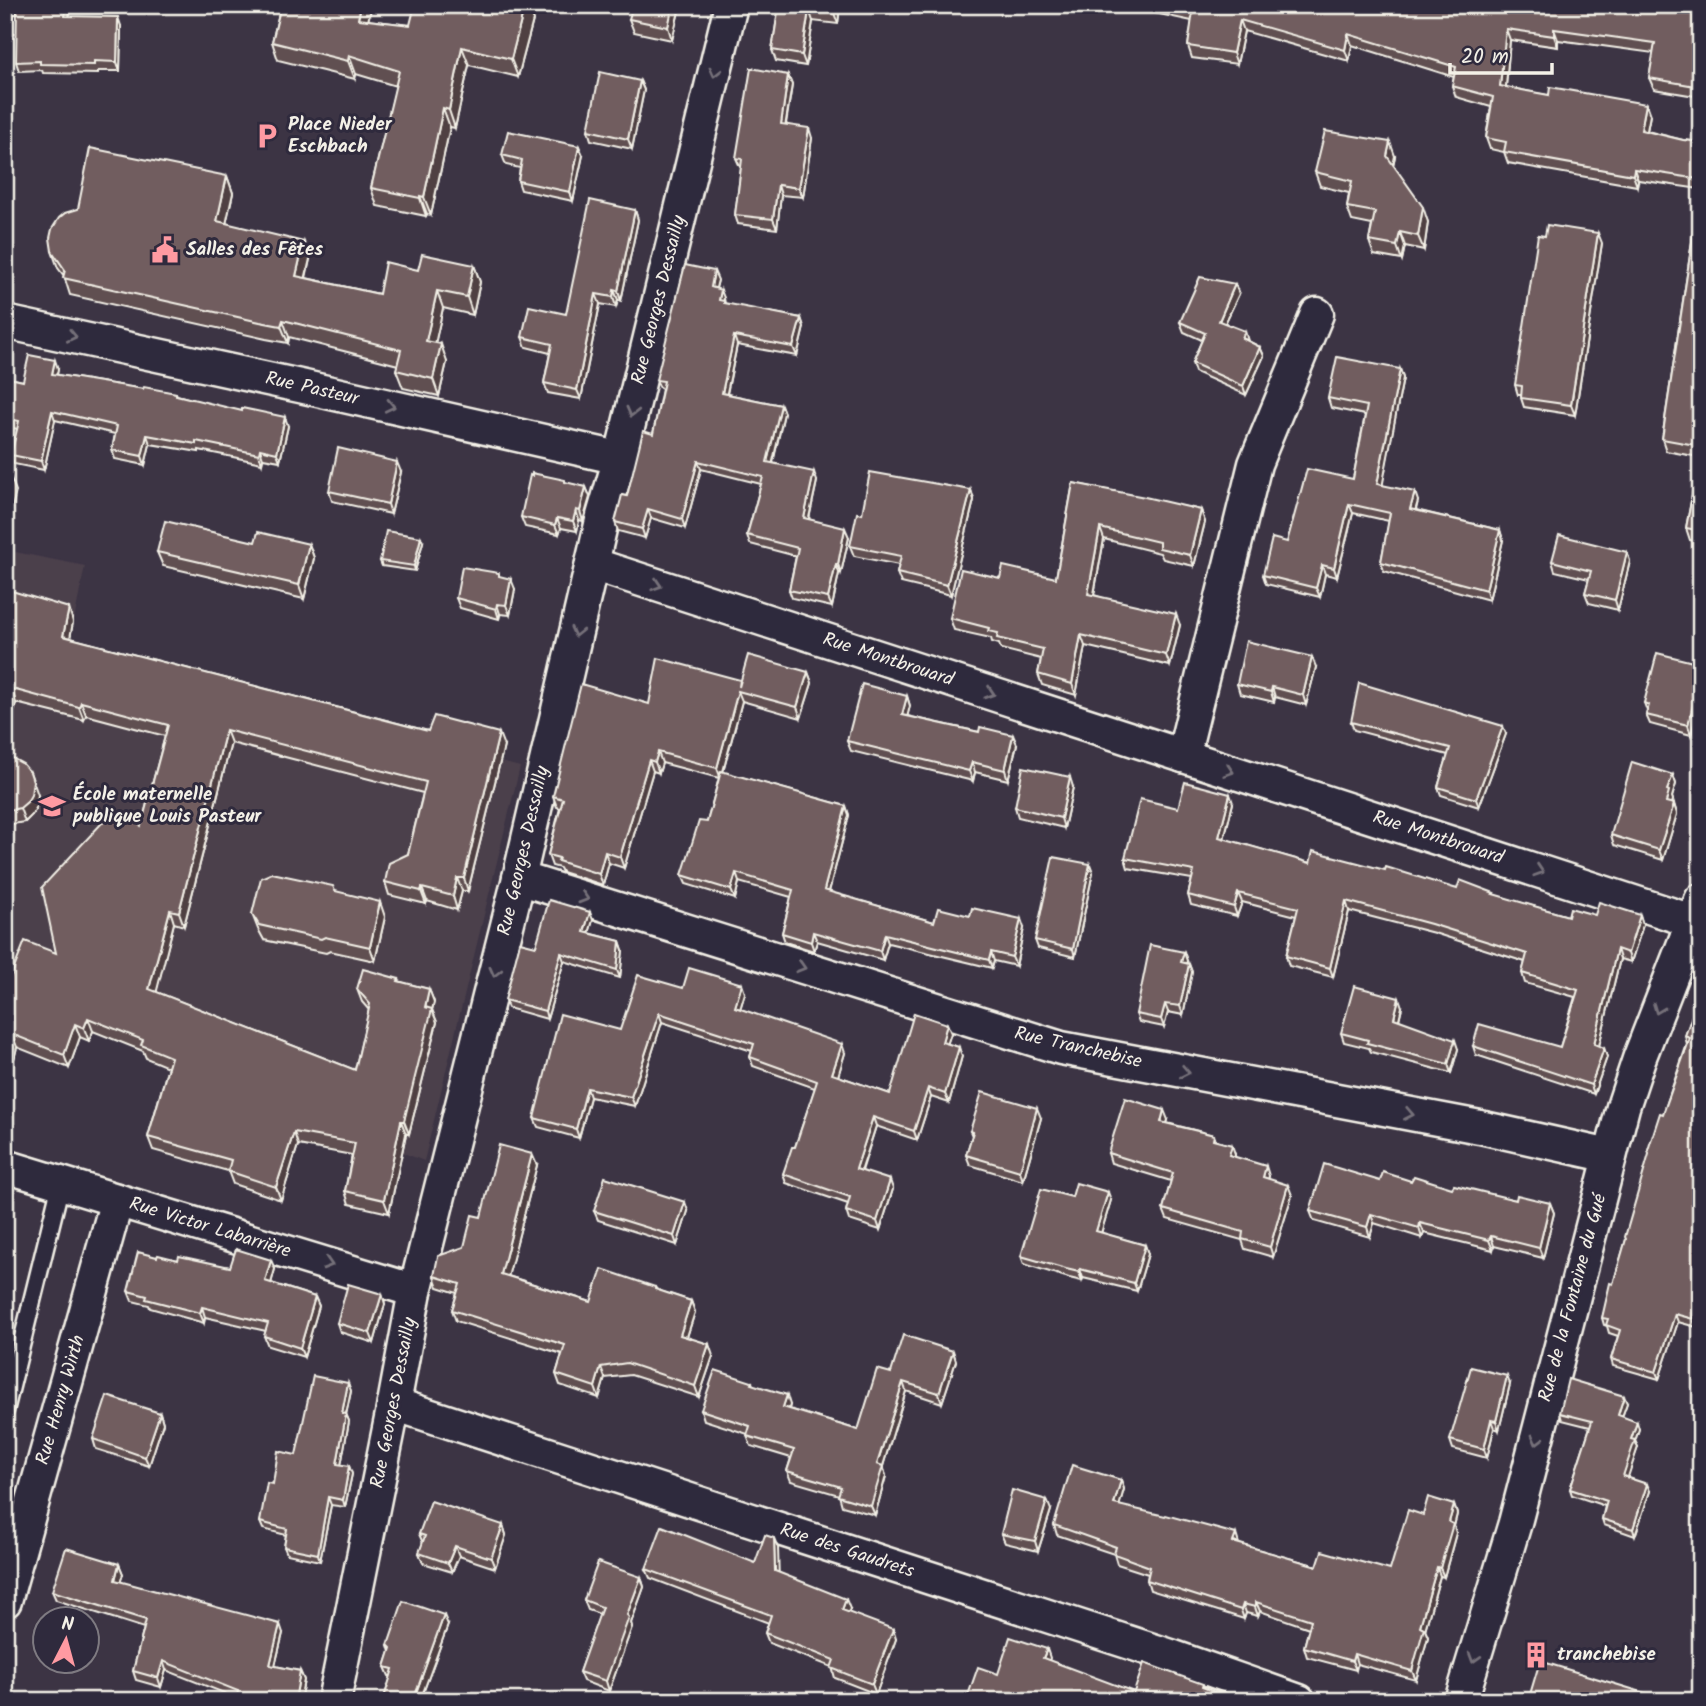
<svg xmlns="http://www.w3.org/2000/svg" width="1706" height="1706" font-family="Kalam,sans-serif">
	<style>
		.built { fill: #4c404c }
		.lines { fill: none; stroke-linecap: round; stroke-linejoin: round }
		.lane-casing { stroke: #f4f1e8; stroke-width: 21 }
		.street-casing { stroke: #f4f1e8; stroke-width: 37 }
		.lane { stroke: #2f2a3d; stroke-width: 16 }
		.street { stroke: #2f2a3d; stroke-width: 32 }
		.wall { fill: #615051; stroke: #f4f1e8; stroke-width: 2 }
		.shaded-wall { fill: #4f4142; stroke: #f4f1e8; stroke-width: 2 }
		.building { fill: #715d5e; stroke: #f4f1e8; stroke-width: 2 }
		.oneway { stroke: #747079 }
		.labels { text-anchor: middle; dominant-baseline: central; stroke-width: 6; stroke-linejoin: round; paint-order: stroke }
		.poi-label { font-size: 19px; font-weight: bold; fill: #f4f1e8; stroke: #2f2a3d; text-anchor: start }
		.street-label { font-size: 19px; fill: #f4f1e8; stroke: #2f2a3d }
	</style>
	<rect width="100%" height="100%" fill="#3c3444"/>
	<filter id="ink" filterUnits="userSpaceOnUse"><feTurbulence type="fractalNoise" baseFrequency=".0143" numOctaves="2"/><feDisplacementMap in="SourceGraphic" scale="14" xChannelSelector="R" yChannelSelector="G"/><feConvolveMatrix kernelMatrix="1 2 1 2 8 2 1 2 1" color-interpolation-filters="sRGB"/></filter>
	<g filter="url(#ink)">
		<path class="built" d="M5,550L85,566L68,649L520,767L424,1161L5,997Z"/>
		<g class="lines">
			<g class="lane-casing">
				<path id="lane" d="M5,1411L61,1183"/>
			</g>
			<g class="street-casing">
				<g id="street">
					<path d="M5,322L300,386L619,458"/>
					<path d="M592,564L1692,921"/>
					<path d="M1183,756L1255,464L1317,314"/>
					<path d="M519,878L1061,1048L1480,1127L1610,1156"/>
					<path d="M5,1166L415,1291"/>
					<path d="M394,1404L1174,1657L1299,1701"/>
					<path d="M5,1601L117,1200"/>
					<path d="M334,1701L394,1404L415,1291L519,878L603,516L624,444L731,5"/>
					<path d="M1461,1701L1515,1523L1623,1107L1639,1059L1701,900"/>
				</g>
			</g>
			<use href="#lane" class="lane"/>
			<use href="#street" class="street"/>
		</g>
		<g class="wall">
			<path d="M70,5L69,17L121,26L120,71H98V74L43,73L42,70L19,71L16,62Z"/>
			<path d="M281,5H372L368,20L410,25L537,5L518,77L469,65L455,128L450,127L431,215L427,214L426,216L377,206L371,188L396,86L356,74L355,79L278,60L272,42Z"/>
			<path d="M779,5H840L838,24L813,21L806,66L776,61L772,50Z"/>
			<path d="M1138,5H1701V97L1654,89L1649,78L1654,53L1558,40V47L1510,40L1506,87L1650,115L1647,131L1683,140L1701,142V542L1690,540L1686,528L1699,457L1666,451L1662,439L1700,189L1638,180L1637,186L1508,163L1504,152L1490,149L1486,138L1491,107L1456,97L1452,86L1454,77L1352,45L1349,61L1244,31L1237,64L1192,58L1188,46L1192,21L1140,10Z"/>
			<path d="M679,11L672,40L634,32L629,19Z"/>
			<path d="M788,75L792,85L786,124L812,138L803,197L781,195L777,229L738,224L735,215L741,168L740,167L736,158Z"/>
			<path d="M640,81L644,90L632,149L591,140L588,130Z"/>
			<path d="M502,155H583L573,201L521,190L518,181L520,168L506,165Z"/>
			<path d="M1395,156L1393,165L1428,222L1424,250L1405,246L1402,260L1374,255L1369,241L1372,225L1352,221L1347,207L1349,193L1320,186L1315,172Z"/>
			<path d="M227,176L233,193L226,223L310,259L306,278L379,294L418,270L474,265L480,282L473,315L443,308L435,343L447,362L439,396L403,388L396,370L398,365L289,337L288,343L266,339L70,295L64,276L58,268L52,251Z"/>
			<path d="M635,210L638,220L621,301L618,300L616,307L600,304L581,399L548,393L544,383L550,353L526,347L522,337L566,314Z"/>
			<path d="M1602,243L1575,415L1524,407L1521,398V395H1518L1515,385Z"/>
			<path d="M718,280L716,288L724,298L725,304L801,318L804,327L797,356L737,345L727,394L781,405L784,413L773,463L817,481L809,519L849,537L841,573H839L832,607L792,598L789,590L796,556L750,544L747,535L761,484L701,469L685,528L651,518L645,538L618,531L615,522L653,434L662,389L660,388L656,380Z"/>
			<path d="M1239,294L1225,323L1248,341L1260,347L1264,356L1246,395L1195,372L1192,363L1202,340L1184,332L1180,322Z"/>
			<path d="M58,369L57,375L143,389L176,393L177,395L288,426L280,461L263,458L262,463L199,450V452L150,444L145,465L115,459L112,450L115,434L55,420L44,470L14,464L11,455L17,429L5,426V377L23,381Z"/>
			<path d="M1400,369L1403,378L1382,485L1418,501L1416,510L1500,530L1503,540L1489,600L1384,571L1381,562L1389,521L1353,513L1337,577L1325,574L1320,597L1266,584L1263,575L1287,542L1353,479L1365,415L1331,408L1328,398Z"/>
			<path d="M401,472L391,514L332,501L329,491Z"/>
			<path d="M566,483L586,487L590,497L583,521L579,520L577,531L561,528L559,534L525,527L521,517Z"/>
			<path d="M1073,483L1201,510L1205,522L1194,566L1163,559L1160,553L1104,539L1094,595L1180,625L1170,666L1085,646L1076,695L1042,685L1038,674L1041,659L1001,649L999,644L992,642L991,638L954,630L950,618L1000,578H1056Z"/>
			<path d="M971,490L974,500L951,595L901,583L897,573L899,565L854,556L850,546L862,514Z"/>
			<path d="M255,542L309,544L314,558L304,599L163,566L157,552Z"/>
			<path d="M423,542L415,571L382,566L380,561Z"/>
			<path d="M1627,552L1630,561L1618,610L1589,603L1585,593L1589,579L1555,571L1552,561Z"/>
			<path d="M501,577L515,589L510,615L500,614L499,619L460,608L456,598Z"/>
			<path d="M5,589L73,622L70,638L428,731L504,746L468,891H462L457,910L427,901L426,904L389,895L385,882L408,854L423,793L231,743L184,926L174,923L156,992L355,1070L369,1010L362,1002L357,989L399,979L400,982L429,989L434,1002L432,1010L437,1022L409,1134H406L389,1213L349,1204L345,1191L352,1155L298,1145L281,1200L233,1184L228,1171L153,1150L148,1137L168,1067L146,1058L143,1051L93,1031L89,1041L80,1037L69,1068L17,1047L11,1071L5,1069V985L7,986L56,953L141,826L165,736L86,715L84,720L16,703L5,750Z"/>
			<path d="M1701,664V696L1691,735L1650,724L1646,715L1647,711L1644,703Z"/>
			<path d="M1316,667L1306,705L1275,697L1274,702L1240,694L1237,684Z"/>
			<path d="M808,672L812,683L801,718L742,701L723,772L846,806L849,815L829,892L934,922L1024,928L1016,966L994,961L992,968L888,943L883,960L817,941L814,951L785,942L782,933L791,897L739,882L735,899L686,884L682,875L707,822L719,778L662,763L659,773L653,771L624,868L609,863L603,885L562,872L560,868L552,866L548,855L560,808L557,807L553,796L649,704L741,681Z"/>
			<path d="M907,696L910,706L907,716L979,732L1017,744L1008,780L975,772L973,781L851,751L847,741Z"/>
			<path d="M1351,722L1506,734L1479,807L1441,795L1438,787L1448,755L1354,730Z"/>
			<path d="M5,751L7,755L38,795L36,808L32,815L25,822L5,825Z"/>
			<path d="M1673,775L1676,784L1672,797L1673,800L1672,804H1674L1677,814L1663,860L1614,845L1611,835Z"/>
			<path d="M1073,787L1064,828L1018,817L1015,807Z"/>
			<path d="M1233,803L1224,839L1310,863L1457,889L1494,893V895L1568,916L1595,915H1640L1643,925L1631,962L1620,959L1599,1046L1604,1048L1607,1057L1594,1094L1476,1055L1473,1046L1560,1047L1575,997L1525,983L1522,973L1525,962L1434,933L1349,911L1333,977L1289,966L1286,956L1296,916L1242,902L1237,916L1191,905L1188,895L1192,879L1128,868L1125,858L1178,808Z"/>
			<path d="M1093,872L1075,957L1038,948L1035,940Z"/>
			<path d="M335,891L385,917L375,961L330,951L326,953L264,940L258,929L252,914Z"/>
			<path d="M593,920L589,933L620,941L623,950L620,978L564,961L547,1019L508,1008L505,1000L536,946Z"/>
			<path d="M1184,952L1187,961L1186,963L1189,964L1192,972L1183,1015L1168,1012L1164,1027L1139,1022L1136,1014Z"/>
			<path d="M683,988L745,993L740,1009L845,1053L838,1076L890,1094L947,1024L951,1033L947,1044L962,1056L949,1103L931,1097L917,1140L876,1126L862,1171L893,1189L880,1230L849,1220L846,1211L848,1204L786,1183L783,1174L795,1147L815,1088L753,1066L750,1057L752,1051L662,1022L635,1106L590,1097L579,1138L538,1127L534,1118L620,1030Z"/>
			<path d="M1701,993V1320L1697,1319L1696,1327L1678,1322L1659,1379L1613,1366L1611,1359L1618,1336L1609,1333L1607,1326L1604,1325L1602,1318L1613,1284L1663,1114L1687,1044L1685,1036Z"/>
			<path d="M1402,1007L1399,1020L1458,1049L1451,1073L1371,1052L1369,1048L1344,1042L1341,1033Z"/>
			<path d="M1041,1118L1023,1181L970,1165L966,1155L972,1136L970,1131Z"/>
			<path d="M1168,1120L1167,1123L1214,1135L1216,1141L1235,1154V1157L1269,1176L1268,1179L1292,1195L1273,1257L1245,1249L1242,1240L1167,1219L1163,1209L1171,1181L1111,1163L1108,1153Z"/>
			<path d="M537,1165L508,1276L591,1302L655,1287L657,1290L691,1301L695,1312L687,1337L713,1356L699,1397L631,1375L605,1378L599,1398L560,1385L556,1374L562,1354L456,1321L452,1310L457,1293L438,1287L434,1276L464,1247L481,1217Z"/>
			<path d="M1380,1181H1411L1516,1200L1550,1203L1554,1213L1543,1258L1494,1246L1493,1250L1424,1233L1422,1238L1374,1223L1370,1237L1314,1221L1310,1211Z"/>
			<path d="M1072,1197L1111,1200L1101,1233L1145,1245L1148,1254L1137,1291L1083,1278L1082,1281L1069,1278L1024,1264L1021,1256Z"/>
			<path d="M594,1211H688L677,1245L598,1220Z"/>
			<path d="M157,1257L230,1267L275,1269L271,1283L315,1297L319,1306L304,1357L268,1346L264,1336L266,1331L205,1317L204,1323L150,1308L149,1305L132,1301L128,1291Z"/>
			<path d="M382,1294L385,1304L374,1343L340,1332L337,1323Z"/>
			<path d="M953,1351L956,1361L942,1403L906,1391L883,1466L886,1476L875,1515L842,1506L839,1495L791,1481L787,1471L791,1458L751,1446L747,1436L748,1434L704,1420L701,1410L752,1382L753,1385L790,1405L789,1409L858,1430L891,1373Z"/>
			<path d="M348,1383L351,1391L346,1414L349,1421L341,1465L349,1466L352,1474L345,1507L331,1505L320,1561L287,1554L284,1547L286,1535L263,1529L260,1522L273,1484L296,1455Z"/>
			<path d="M1510,1384L1499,1430L1494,1428L1487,1458L1453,1449L1450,1440Z"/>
			<path d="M1627,1403L1622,1417L1639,1429L1635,1441L1638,1447L1627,1477L1650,1491L1635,1536L1604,1525L1602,1519L1605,1506L1572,1495L1570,1489L1590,1427L1562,1420L1560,1413Z"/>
			<path d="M160,1413L163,1423L149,1466L96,1449L93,1439Z"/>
			<path d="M1121,1480L1124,1489L1119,1506L1239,1544L1317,1566L1390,1570L1423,1515L1454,1505L1457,1514L1454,1526L1456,1533L1444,1577L1440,1576L1425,1630L1428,1637L1416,1680L1357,1664L1356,1670L1307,1657L1304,1647L1309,1628L1260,1611L1258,1616L1246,1613L1244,1619L1150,1590L1147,1580L1148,1574L1117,1564L1114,1554L1057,1535L1054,1525Z"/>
			<path d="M1051,1510L1038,1551L1005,1543L1001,1534Z"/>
			<path d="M503,1525L506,1535L495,1568L459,1556L452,1572L423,1563L419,1553L423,1543L419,1534Z"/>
			<path d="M778,1548V1573L850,1609L848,1612L896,1639L876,1694L835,1678L832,1667L769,1643L765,1633L769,1623L650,1578L646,1569L755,1563Z"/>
			<path d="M119,1564L123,1574L120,1582L283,1633L275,1666L300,1671L304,1680L300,1701H236L237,1698L166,1670L161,1687L136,1680L133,1671L144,1628L56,1600L52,1591Z"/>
			<path d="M641,1577L644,1587L631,1623L632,1627L609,1691L583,1681L579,1672L600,1614L588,1610L584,1600Z"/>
			<path d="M448,1625L420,1701H383L391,1677L389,1676L385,1667L390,1652L388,1645Z"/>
		</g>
		<g class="shaded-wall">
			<path d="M66,5H70L69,26L65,16Z"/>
			<path d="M361,5H372L364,37L358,19Z"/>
			<path d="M525,5H537L518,77L511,59Z"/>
			<path d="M672,5H677L679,11L672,40L668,27Z"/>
			<path d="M835,5H840L838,24L834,13Z"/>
			<path d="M809,10L813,21L806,66L802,55Z"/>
			<path d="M118,17L121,26L120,71L117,62Z"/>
			<path d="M1240,20L1244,31L1237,64L1233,53Z"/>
			<path d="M1506,29L1510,40L1505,97L1500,86Z"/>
			<path d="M1554,29L1558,40V47L1554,36Z"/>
			<path d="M1348,34L1352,45L1349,61L1345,50Z"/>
			<path d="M462,47L469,65L455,128L449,110Z"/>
			<path d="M349,55L356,74L355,79L348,61Z"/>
			<path d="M788,75L792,85L784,133L781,124Z"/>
			<path d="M640,81L644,90L632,149L628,139Z"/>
			<path d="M1646,104L1650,115L1645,141L1641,130Z"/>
			<path d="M443,108L450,127L431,215L424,197Z"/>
			<path d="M809,128L812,138L803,197L799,188Z"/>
			<path d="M1390,142L1395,156L1392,170L1387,156Z"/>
			<path d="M579,146L583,155L573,201L570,192Z"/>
			<path d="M1634,169L1638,180L1637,186L1633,175Z"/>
			<path d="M227,176L233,193L223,238L217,221Z"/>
			<path d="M778,185L781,195L777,229L773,219Z"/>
			<path d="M420,196L427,214L426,216L420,198Z"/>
			<path d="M1423,207L1428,222L1424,250L1418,236Z"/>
			<path d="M635,210L638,220L621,301L618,291Z"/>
			<path d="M1400,232L1405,246L1402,260L1397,246Z"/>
			<path d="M1598,233L1602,243L1575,415L1571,405Z"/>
			<path d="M304,242L310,259L302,293L296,276Z"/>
			<path d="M474,265L480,282L473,315L467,297Z"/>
			<path d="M714,271L718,280L714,296L711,287Z"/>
			<path d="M1235,284L1239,294L1222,330L1219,321Z"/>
			<path d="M614,290L618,300L616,307L613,297Z"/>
			<path d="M721,290L724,298L722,309L719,300Z"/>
			<path d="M437,291L443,308L432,358L426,341Z"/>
			<path d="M596,294L600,304L581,399L577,390Z"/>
			<path d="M801,318L804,327L797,356L793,347Z"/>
			<path d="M283,320L289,337L288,343L281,326Z"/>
			<path d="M1245,331L1248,341L1242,338Z"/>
			<path d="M734,336L737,345L725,402L722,393Z"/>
			<path d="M441,344L447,362L439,396L433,379Z"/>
			<path d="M1260,347L1264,356L1246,395L1243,386Z"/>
			<path d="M55,360L58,369L55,383L52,374Z"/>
			<path d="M1400,369L1403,378L1381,493L1377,484Z"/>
			<path d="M781,405L784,413L771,470L767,462Z"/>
			<path d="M52,411L55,420L44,470L41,461Z"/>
			<path d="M285,417L288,426L280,461L277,453Z"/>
			<path d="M147,435L150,444L145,465L142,456Z"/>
			<path d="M260,449L263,458L262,463L259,454Z"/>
			<path d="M698,461L701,469L685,528L682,519Z"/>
			<path d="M397,462L401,472L391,514L388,504Z"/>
			<path d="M814,472L817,481L807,527L804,518Z"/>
			<path d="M11,478L16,491L5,539V504Z"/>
			<path d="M586,487L590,497L583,521L580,511Z"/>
			<path d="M971,490L974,500L951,595L947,585Z"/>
			<path d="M1415,492L1418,501L1413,518L1410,509Z"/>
			<path d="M1349,504L1353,513L1337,577L1334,568Z"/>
			<path d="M648,509L651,518L645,538L642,529Z"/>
			<path d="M576,510L579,520L577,531L573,521Z"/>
			<path d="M1201,510L1205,522L1194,566L1190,555Z"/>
			<path d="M557,518L561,528L559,534L555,525Z"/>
			<path d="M845,528L849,537L841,573L838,564Z"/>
			<path d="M1100,528L1104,539L1092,605L1088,594Z"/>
			<path d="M1500,530L1503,540L1489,600L1486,590Z"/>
			<path d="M421,537L423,542L415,571L414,566Z"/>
			<path d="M309,544L314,558L304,599L299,585Z"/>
			<path d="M1627,552L1630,561L1618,610L1615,600Z"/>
			<path d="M836,564L839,573L832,607L828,598Z"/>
			<path d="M1322,565L1325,574L1320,597L1316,588Z"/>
			<path d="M511,579L515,589L510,615L506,605Z"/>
			<path d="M497,604L500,614L499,619L496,609Z"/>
			<path d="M69,608L73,622L68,649L63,636Z"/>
			<path d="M1176,614L1180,625L1170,666L1166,655Z"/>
			<path d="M1081,635L1085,646L1076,695L1072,684Z"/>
			<path d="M1312,657L1316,667L1306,705L1303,695Z"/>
			<path d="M808,672L812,683L801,718L797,707Z"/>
			<path d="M1701,673V696L1691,735L1688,725Z"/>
			<path d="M1272,687L1275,697L1274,702L1271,692Z"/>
			<path d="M12,689L16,703L5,750V716Z"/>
			<path d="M738,691L742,701L721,779L717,768Z"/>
			<path d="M907,696L910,706L905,725L902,715Z"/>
			<path d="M81,702L86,715L84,720L79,707Z"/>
			<path d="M1503,726L1506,734L1479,807L1476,799Z"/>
			<path d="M226,730L231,743L184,926L179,912Z"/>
			<path d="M499,733L504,746L468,891L464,878Z"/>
			<path d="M1013,735L1017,744L1008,780L1005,770Z"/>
			<path d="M658,752L662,763L659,773L655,762Z"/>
			<path d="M649,760L653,771L624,868L620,857Z"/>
			<path d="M972,762L975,772L973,781L969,771Z"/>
			<path d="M30,772L38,795L36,808L32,815L25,822L20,808Z"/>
			<path d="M1673,775L1676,784L1672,797L1673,800L1670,811L1666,802L1667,790Z"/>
			<path d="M1070,777L1073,787L1064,828L1061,818Z"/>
			<path d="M1230,794L1233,803L1222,847L1219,837Z"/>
			<path d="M1674,804L1677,814L1663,860L1659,850Z"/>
			<path d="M846,806L849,815L827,899L824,890Z"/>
			<path d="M605,852L609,863L603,885L599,874Z"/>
			<path d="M1090,864L1093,872L1075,957L1073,949Z"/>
			<path d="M736,873L739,882L735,899L731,890Z"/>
			<path d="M457,878L462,891L457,910L453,896Z"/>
			<path d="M422,888L427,901L426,904L421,891Z"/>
			<path d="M1238,893L1242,902L1237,916L1234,907Z"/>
			<path d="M1346,901L1349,911L1333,977L1330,968Z"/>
			<path d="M380,902L385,917L375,961L370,947Z"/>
			<path d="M170,910L174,923L154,1002L149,989Z"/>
			<path d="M590,912L593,920L587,940L584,932Z"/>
			<path d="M1640,915L1643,925L1631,962L1628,953Z"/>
			<path d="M1021,919L1024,928L1016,966L1012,957Z"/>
			<path d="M813,932L817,941L814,951L811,942Z"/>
			<path d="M885,934L888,943L883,960L880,951Z"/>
			<path d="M620,941L623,950L620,978L617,970Z"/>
			<path d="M1617,949L1620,959L1597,1054L1594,1044Z"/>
			<path d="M991,952L994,961L992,968L989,960Z"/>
			<path d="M1184,952L1187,961L1184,970L1181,962Z"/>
			<path d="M561,953L564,961L547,1019L545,1011Z"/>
			<path d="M1189,964L1192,972L1183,1015L1180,1006Z"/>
			<path d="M742,984L745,993L738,1016L735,1007Z"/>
			<path d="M429,989L434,1002L432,1010L437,1022L409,1134L404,1121Z"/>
			<path d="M1399,998L1402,1007L1397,1027L1394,1018Z"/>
			<path d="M1165,1004L1168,1012L1164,1027L1161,1019Z"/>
			<path d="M659,1013L662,1022L635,1106L631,1097Z"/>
			<path d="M88,1018L93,1031L89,1041L84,1028Z"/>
			<path d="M75,1024L80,1037L69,1068L64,1055Z"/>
			<path d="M947,1024L951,1033L945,1051L942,1042Z"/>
			<path d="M12,1034L17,1047L11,1071L6,1057Z"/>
			<path d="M1455,1040L1458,1049L1451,1073L1448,1064Z"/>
			<path d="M842,1044L845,1053L836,1083L832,1074Z"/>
			<path d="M959,1047L962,1056L949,1103L945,1094Z"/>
			<path d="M1604,1048L1607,1057L1594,1094L1591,1085Z"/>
			<path d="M587,1088L590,1097L579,1138L576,1129Z"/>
			<path d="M928,1088L931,1097L917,1140L914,1131Z"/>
			<path d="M1037,1108L1041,1118L1023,1181L1020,1171Z"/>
			<path d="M1164,1110L1168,1120L1164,1132L1161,1122Z"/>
			<path d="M873,1117L876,1126L859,1178L856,1169Z"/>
			<path d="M401,1121L406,1134L389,1213L384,1200Z"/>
			<path d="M294,1132L298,1145L281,1200L276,1187Z"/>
			<path d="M1232,1145L1235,1154L1232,1165L1229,1155Z"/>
			<path d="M532,1154L537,1165L506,1285L501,1274Z"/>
			<path d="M1266,1166L1269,1176L1266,1187L1263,1177Z"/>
			<path d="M890,1180L893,1189L880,1230L877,1221Z"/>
			<path d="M1288,1185L1292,1195L1273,1257L1270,1247Z"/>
			<path d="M1108,1192L1111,1200L1099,1240L1096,1231Z"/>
			<path d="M685,1202L688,1211L677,1245L674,1236Z"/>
			<path d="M1550,1203L1554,1213L1543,1258L1539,1248Z"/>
			<path d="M1371,1214L1374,1223L1370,1237L1367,1227Z"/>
			<path d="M1420,1223L1424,1233L1422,1238L1419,1228Z"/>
			<path d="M1491,1236L1494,1246L1493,1250L1489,1240Z"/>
			<path d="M1145,1245L1148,1254L1137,1291L1134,1283Z"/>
			<path d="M271,1260L275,1269L269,1291L265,1281Z"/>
			<path d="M1080,1269L1083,1278L1082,1281L1079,1272Z"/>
			<path d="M382,1294L385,1304L374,1343L370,1333Z"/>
			<path d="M315,1297L319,1306L304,1357L300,1348Z"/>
			<path d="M691,1301L695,1312L684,1346L680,1335Z"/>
			<path d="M202,1307L205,1317L204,1323L200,1313Z"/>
			<path d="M1694,1312L1697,1319L1696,1327L1693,1319Z"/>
			<path d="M1675,1314L1678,1322L1659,1379L1656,1372Z"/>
			<path d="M709,1344L713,1356L699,1397L695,1386Z"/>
			<path d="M953,1351L956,1361L942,1403L939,1393Z"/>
			<path d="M601,1367L605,1378L599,1398L595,1387Z"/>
			<path d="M1507,1376L1510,1384L1499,1430L1496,1421Z"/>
			<path d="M903,1382L906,1391L883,1466L886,1476L875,1515L871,1506L877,1464Z"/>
			<path d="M348,1383L351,1391L345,1420L342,1413Z"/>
			<path d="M787,1395L790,1405L786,1417L783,1407Z"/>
			<path d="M1624,1396L1627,1403L1620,1422L1618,1415Z"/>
			<path d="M160,1413L163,1423L149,1466L145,1457Z"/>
			<path d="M346,1414L349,1421L340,1471L337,1464Z"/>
			<path d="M1491,1420L1494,1428L1487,1458L1484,1449Z"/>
			<path d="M1637,1422L1639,1429L1635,1441L1638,1447L1626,1483L1623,1476L1631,1439Z"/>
			<path d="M349,1466L352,1474L345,1507L343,1500Z"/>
			<path d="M1121,1480L1124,1489L1117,1514L1114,1504Z"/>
			<path d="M1647,1484L1650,1491L1635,1536L1633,1529Z"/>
			<path d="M328,1497L331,1505L320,1561L318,1554Z"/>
			<path d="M1047,1500L1051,1510L1038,1551L1035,1541Z"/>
			<path d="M1454,1505L1457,1514L1454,1526L1456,1533L1444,1577L1440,1568L1449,1522Z"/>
			<path d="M503,1525L506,1535L495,1568L491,1558Z"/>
			<path d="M1236,1534L1239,1544L1233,1542Z"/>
			<path d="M774,1538L778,1548L779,1581L775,1571Z"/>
			<path d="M455,1546L459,1556L452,1572L448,1563Z"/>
			<path d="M119,1564L123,1574L118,1589L115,1580Z"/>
			<path d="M1437,1567L1440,1576L1425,1630L1428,1637L1416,1680L1412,1671L1420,1626Z"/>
			<path d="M641,1577L644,1587L631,1623L632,1627L609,1691L606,1681L627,1615Z"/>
			<path d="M846,1599L850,1609L845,1620L842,1610Z"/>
			<path d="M1256,1602L1260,1611L1258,1616L1255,1607Z"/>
			<path d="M1243,1604L1246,1613L1244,1619L1241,1610Z"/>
			<path d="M444,1615L448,1625L420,1701H413Z"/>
			<path d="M280,1624L283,1633L273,1674L270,1665Z"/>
			<path d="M893,1629L896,1639L876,1694L872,1684Z"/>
			<path d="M1047,1649L1050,1658L1047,1667L1043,1658Z"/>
			<path d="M1354,1654L1357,1664L1356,1670L1352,1661Z"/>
			<path d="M163,1661L166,1670L161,1687L158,1678Z"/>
			<path d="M300,1671L304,1680L300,1701H295Z"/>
		</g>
		<g class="building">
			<path d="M17,5H66L65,16L118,17L117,62L94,61V65L40,64V61L16,62Z"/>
			<path d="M281,5H361L358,19L410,25L415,5H525L511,59L462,47L449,110L443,108L424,197L420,196V198L371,188L399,71L349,55L348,61L272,42Z"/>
			<path d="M633,5H673L668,27L629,19Z"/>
			<path d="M779,5H835L834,13L809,10L802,55L772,50Z"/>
			<path d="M1166,5H1701V87L1649,78L1655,43L1554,29V36L1506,29L1500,86L1549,95L1550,87L1646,104L1641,130L1683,140L1701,142V171L1698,179L1634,169L1633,175L1504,152L1506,142L1486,138L1493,97L1452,86L1456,67L1348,34L1345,50L1240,20L1233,53L1188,46L1193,11Z"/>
			<path d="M751,68L788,75L781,124L809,128L799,188L778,185L773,219L735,215L742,159L736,158Z"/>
			<path d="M600,72L640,81L628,139L588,130Z"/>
			<path d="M508,131L579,146L570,192L518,181L522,160L502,155Z"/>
			<path d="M1325,131L1390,142L1387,156L1423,207L1418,236L1400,232L1397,246L1369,241L1375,212L1347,207L1352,181L1315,172Z"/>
			<path d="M90,148L227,176L217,221L304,242L296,276L379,294L385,262L418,270L422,254L474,265L467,297L437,291L426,341L441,344L433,379L396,370L401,350L283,320L281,326L260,322L63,278L65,270L52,251L50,238L52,229L59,218L65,213L78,209Z"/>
			<path d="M1701,183V446L1662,439Z"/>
			<path d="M590,200L635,210L618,291L614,290L613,297L596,294L577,390L544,383L552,344L522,337L529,306L566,314Z"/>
			<path d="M1547,225L1598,233L1571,405L1521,398L1522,386L1515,385L1538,235L1545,236Z"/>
			<path d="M685,265L714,271L711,287L721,290L719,300L724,301V303L801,318L793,347L734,336L722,393L781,405L767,462L814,472L804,518L845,528L838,564H836L828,598L789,590L798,548L747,535L763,477L698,461L682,519L648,509L642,529L615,522L622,495L627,496L643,431L653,434L664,381L656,380Z"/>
			<path d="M1200,277L1235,284L1219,321L1245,331L1242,338L1260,347L1243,386L1192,363L1205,333L1180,322Z"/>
			<path d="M29,355L55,360L52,374L143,389L144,387L176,393V395L242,411V408L285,417L277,453L260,449L259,454L196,441V444L147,435L142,456L112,450L117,426L52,411L41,461L11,455L19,421L5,418V377L23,381Z"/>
			<path d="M1337,357L1400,369L1377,484L1415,492L1410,509L1500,530L1486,590L1381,562L1390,513L1349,504L1334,568L1322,565L1316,588L1263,575L1272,538L1287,542L1307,469L1353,479L1367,406L1328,398Z"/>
			<path d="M338,448L397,462L388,504L329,491Z"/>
			<path d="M1701,450V531L1686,528Z"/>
			<path d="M870,472L971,490L947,585L897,573L901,556L850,546L857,513L862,514Z"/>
			<path d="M532,473L565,480V482L586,487L580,511L576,510L573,521L557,518L555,525L521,517L530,475L532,476Z"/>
			<path d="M5,476L11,478L5,504Z"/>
			<path d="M1073,483L1145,497L1201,510L1190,555L1159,548V542L1100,528L1088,594L1176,614L1166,655L1081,635L1072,684L1038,674L1043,649L997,638L998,633L988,631L989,628L950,618L961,569L1000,578L1003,566L1056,578Z"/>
			<path d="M165,521L255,542L258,532L309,544L299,585L157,552Z"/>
			<path d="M386,531L421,537L414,566L380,561Z"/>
			<path d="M1559,535L1627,552L1615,600L1585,593L1591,571L1552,561Z"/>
			<path d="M462,567L499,573V576L511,579L506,605L497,604L496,609L456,598Z"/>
			<path d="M5,589L69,608L63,636L428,731L434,716L499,733L464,878H457L453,896L422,888L421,891L385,882L389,863L408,854L426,782L226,730L179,912L170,910L149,989L355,1070L370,1004L357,989L363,969L399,979L398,981L429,989L425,1007L432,1009L404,1121H401L384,1200L345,1191L355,1143L294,1132L276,1187L228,1171L231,1160L148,1137L171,1057L141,1045L143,1040L88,1018L84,1028L75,1024L64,1055L12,1034L5,1057V985L7,986L25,941L56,953L42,887L115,809L141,826L168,725L81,702L79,707L12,689L5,716Z"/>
			<path d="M1246,641L1312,657L1303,695L1272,687L1271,692L1237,684Z"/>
			<path d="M1657,653L1701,664V673L1688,725L1646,715L1649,705L1644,703Z"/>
			<path d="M748,655L808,672L797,707L738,691L717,768L658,752L655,762L649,760L620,857L605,852L599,874L558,861L559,858L548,855L563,799L553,796L581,684L649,704L658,658L740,680L739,687Z"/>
			<path d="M1359,683L1503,726L1476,799L1438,787L1450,748L1351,722Z"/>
			<path d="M862,684L907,696L902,715L979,732L980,727L1013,735L1005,770L972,762L969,771L847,741Z"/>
			<path d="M5,754L23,764L30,772L33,781L31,795L27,802L20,808L5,811Z"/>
			<path d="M1632,762L1673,775L1667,790L1669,791L1666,802L1674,804L1659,850L1611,835Z"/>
			<path d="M1023,767L1070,777L1061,818L1015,807Z"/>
			<path d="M721,771L846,806L824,890L934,922L938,908L970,916L972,908L1021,919L1012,957L991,952L989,960L885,934L880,951L813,932L811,942L782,933L793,890L736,873L731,890L682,875L699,821L707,822Z"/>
			<path d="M1185,782L1230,794L1219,837L1310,863L1313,851L1385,870L1386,867L1457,889L1460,880L1494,893L1493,894L1568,916L1570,908L1595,915L1599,902L1640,915L1628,953L1617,949L1594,1044L1604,1048L1591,1085L1473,1046L1479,1024L1560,1047L1578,990L1522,973L1527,954L1431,924L1346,901L1330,968L1286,956L1298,908L1238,893L1234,907L1188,895L1194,871L1125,858L1140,799L1178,808Z"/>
			<path d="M1053,857L1090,864L1073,949L1035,940Z"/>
			<path d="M272,873L333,886L335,891L380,902L370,947L325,937L321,939L259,925L252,914L261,878Z"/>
			<path d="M549,900L590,912L584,932L620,941L617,970L561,953L545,1011L505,1000L520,942L536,946Z"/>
			<path d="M1150,945L1184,952L1181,962L1189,964L1180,1006L1165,1004L1161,1019L1136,1014Z"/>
			<path d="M689,968L742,984L735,1007L842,1044L832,1074L890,1094L914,1013L947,1024L942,1042L959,1047L945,1094L928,1088L914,1131L873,1117L856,1169L890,1180L877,1221L846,1211L850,1197L783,1174L792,1147H795L817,1081L750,1057L754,1044L659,1013L631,1097L587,1088L576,1129L534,1118L560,1014L620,1030L638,975L683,988Z"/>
			<path d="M1354,986L1399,998L1394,1018L1455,1040L1448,1064L1367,1043L1368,1040L1341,1033Z"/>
			<path d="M1700,992L1701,993V1211L1699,1221H1701V1310L1700,1313L1694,1312L1693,1319L1675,1314L1656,1372L1611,1359L1620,1330L1606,1325L1608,1319L1602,1318L1610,1283L1613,1284L1626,1239L1625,1237L1649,1154L1648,1150L1660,1113L1663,1114L1690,1038L1685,1036Z"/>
			<path d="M982,1092L1037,1108L1020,1171L966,1155L973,1132L970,1131Z"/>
			<path d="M1125,1098L1164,1110L1161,1122L1214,1135L1213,1140L1232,1145L1229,1155L1266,1166L1263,1177L1288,1185L1270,1247L1242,1239L1243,1232L1163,1209L1173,1173L1108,1153Z"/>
			<path d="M499,1145L532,1154L501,1274L591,1302L602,1269L655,1287V1289L691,1301L680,1335L709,1344L695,1386L627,1363L601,1367L595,1387L556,1374L565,1345L452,1310L460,1284L434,1276L438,1256L464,1247L472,1215L481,1217Z"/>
			<path d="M1324,1164L1380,1181L1383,1172L1411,1181L1414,1176L1452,1188L1454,1185L1516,1200L1517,1195L1550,1203L1539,1248L1491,1236L1489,1240L1420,1223L1419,1228L1371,1214L1367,1227L1310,1211Z"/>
			<path d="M605,1177L685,1202L674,1236L594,1211Z"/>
			<path d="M1076,1183L1108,1192L1096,1231L1145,1245L1134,1283L1080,1269L1079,1272L1066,1269L1021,1256L1041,1189L1072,1197Z"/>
			<path d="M236,1249L271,1260L265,1281L315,1297L300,1348L264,1336L268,1323L202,1307L200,1313L146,1299L147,1296L128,1291L138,1252L157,1257L158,1255L178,1260L179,1256L230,1267Z"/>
			<path d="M348,1284L382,1294L370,1333L337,1323Z"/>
			<path d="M903,1335L953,1351L939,1393L903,1382L877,1464L883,1466L871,1506L838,1496L841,1487L787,1471L794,1450L747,1436L750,1426L701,1410L715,1370L752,1382L751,1384L787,1395L783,1407L858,1430L877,1369L891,1373Z"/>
			<path d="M1471,1367L1507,1376L1496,1421L1491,1420L1484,1449L1450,1440Z"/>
			<path d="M313,1376L348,1383L342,1413L346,1414L337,1464L349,1466L343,1500L328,1497L318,1554L284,1547L287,1529L260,1522L267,1483L273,1484L278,1451L296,1455Z"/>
			<path d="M1568,1379L1624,1396L1618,1415L1637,1422L1631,1439L1635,1440L1623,1476L1647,1484L1633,1529L1602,1519L1607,1501L1570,1489L1592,1421L1560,1413Z"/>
			<path d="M107,1396L160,1413L145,1457L93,1439Z"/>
			<path d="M1072,1465L1121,1480L1114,1504L1165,1516L1166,1515L1236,1534L1233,1542L1317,1566L1322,1551L1390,1570L1408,1510L1423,1515L1428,1497L1454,1505L1449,1522L1453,1524L1440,1568L1437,1567L1420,1626L1424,1628L1412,1671L1354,1654L1352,1661L1304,1647L1311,1620L1256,1602L1255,1607L1243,1604L1241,1610L1147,1580L1150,1567L1114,1554L1116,1547L1054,1525Z"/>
			<path d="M1012,1490L1047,1500L1035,1541L1001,1534Z"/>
			<path d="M431,1501L503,1525L491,1558L455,1546L448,1563L419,1553L425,1536L419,1534Z"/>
			<path d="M662,1526L755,1563L765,1535L774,1538L775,1571L846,1599L842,1610L893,1629L872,1684L831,1668L834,1660L765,1633L771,1615L646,1569Z"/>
			<path d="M66,1548L119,1564L115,1580L280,1624L270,1665L300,1671L295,1701H236L238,1691L163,1661L158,1678L133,1671L146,1620L52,1591Z"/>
			<path d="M598,1562L641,1577L627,1615L629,1617L606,1681L579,1672L602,1607L584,1600Z"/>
			<path d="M403,1601L444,1615L413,1701H383L393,1669L385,1667L391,1648L388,1645Z"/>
			<path d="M1010,1637L1047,1649L1043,1658L1134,1692L1144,1663L1203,1684L1202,1687L1237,1701H966L978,1667L998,1674Z"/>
			<path d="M1540,1661L1671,1701H1528Z"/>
			<path d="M5,1698L15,1701H5Z"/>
		</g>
		<defs><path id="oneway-chevron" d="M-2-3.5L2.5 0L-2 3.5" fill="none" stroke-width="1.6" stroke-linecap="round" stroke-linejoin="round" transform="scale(1.75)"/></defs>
		<g class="oneway">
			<use href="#oneway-chevron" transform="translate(715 72) rotate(104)"/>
			<use href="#oneway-chevron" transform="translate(72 336) rotate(12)"/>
			<use href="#oneway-chevron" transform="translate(390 406) rotate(13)"/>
			<use href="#oneway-chevron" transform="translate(632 412) rotate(104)"/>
			<use href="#oneway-chevron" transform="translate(657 585) rotate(18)"/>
			<use href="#oneway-chevron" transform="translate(576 632) rotate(103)"/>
			<use href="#oneway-chevron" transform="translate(990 693) rotate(18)"/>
			<use href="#oneway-chevron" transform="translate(1229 771) rotate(18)"/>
			<use href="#oneway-chevron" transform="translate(1539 871) rotate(18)"/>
			<use href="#oneway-chevron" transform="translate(584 898) rotate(17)"/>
			<use href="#oneway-chevron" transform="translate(801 967) rotate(17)"/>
			<use href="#oneway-chevron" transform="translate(495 972) rotate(104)"/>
			<use href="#oneway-chevron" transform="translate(1658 1009) rotate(111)"/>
			<use href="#oneway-chevron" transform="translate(1185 1072) rotate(11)"/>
			<use href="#oneway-chevron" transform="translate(1409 1114) rotate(11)"/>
			<use href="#oneway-chevron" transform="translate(328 1264) rotate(17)"/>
			<use href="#oneway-chevron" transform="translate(1537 1440) rotate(105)"/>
			<use href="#oneway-chevron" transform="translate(1474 1658) rotate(107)"/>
		</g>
	</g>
	<defs>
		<g id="parking-bare" transform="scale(2.1)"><path d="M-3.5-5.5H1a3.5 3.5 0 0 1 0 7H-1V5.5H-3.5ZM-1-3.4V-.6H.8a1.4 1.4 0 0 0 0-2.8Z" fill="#ff9aa2" stroke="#2f2a3d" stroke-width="2.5" paint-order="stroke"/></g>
		<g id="civic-bare" transform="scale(2.1)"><path d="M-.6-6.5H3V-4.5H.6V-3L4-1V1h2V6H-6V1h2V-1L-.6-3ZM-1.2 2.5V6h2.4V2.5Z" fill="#ff9aa2" stroke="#2f2a3d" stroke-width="2.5" paint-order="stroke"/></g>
		<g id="school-bare" transform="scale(2.1)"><path d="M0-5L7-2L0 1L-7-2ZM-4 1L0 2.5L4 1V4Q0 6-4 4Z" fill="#ff9aa2" stroke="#2f2a3d" stroke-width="2.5" paint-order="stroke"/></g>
		<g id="building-bare" transform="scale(2.1)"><path d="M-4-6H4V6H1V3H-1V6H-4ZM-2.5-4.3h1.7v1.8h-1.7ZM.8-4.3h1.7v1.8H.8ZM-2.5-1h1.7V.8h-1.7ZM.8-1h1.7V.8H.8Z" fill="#ff9aa2" stroke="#2f2a3d" stroke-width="2.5" paint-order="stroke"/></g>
	</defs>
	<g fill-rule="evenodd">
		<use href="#parking-bare" x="267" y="136"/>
		<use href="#civic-bare" x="165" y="250"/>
		<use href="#school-bare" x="52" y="806"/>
		<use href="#building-bare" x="1536" y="1655"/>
	</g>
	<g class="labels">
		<g class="poi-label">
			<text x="288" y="125">Place Nieder<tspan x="288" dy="22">Eschbach</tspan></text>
			<text x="186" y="250">Salles des Fêtes</text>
			<text x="73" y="795">École maternelle<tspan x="73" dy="22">publique Louis Pasteur</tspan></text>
			<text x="1557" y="1655">tranchebise</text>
		</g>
		<g class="street-label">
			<text transform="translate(659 300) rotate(-76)">Rue Georges Dessailly</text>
			<text transform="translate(312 389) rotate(13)">Rue Pasteur</text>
			<text transform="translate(888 660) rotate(18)">Rue Montbrouard</text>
			<text transform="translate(1438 838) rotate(18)">Rue Montbrouard</text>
			<text transform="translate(524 851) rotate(-77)">Rue Georges Dessailly</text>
			<text transform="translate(1078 1048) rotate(13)">Rue Tranchebise</text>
			<text transform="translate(210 1228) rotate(17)">Rue Victor Labarrière</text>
			<text transform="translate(1573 1298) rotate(-75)">Rue de la Fontaine du Gué</text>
			<text transform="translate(61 1400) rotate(-74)">Rue Henry Wirth</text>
			<text transform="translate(394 1403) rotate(-79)">Rue Georges Dessailly</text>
			<text transform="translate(847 1551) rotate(18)">Rue des Gaudrets</text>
		</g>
	</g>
	<rect width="1706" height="1706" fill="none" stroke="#2f2a3d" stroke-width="28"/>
	<rect x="14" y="14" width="1678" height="1678" fill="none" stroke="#f4f1e8" stroke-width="2.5" filter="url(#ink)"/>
	<g transform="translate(66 1640) rotate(6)"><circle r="33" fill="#2f2a3d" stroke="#7e7a81" stroke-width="2"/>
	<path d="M0-5L12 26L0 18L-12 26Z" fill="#ff9aa2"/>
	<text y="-10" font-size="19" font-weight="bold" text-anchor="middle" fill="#f4f1e8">N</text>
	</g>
	<path d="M1450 63v10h102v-10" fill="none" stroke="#f4f1e8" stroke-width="3.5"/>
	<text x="1461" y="63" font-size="21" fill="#f4f1e8" stroke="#2f2a3d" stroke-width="5" paint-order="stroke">20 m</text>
</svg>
